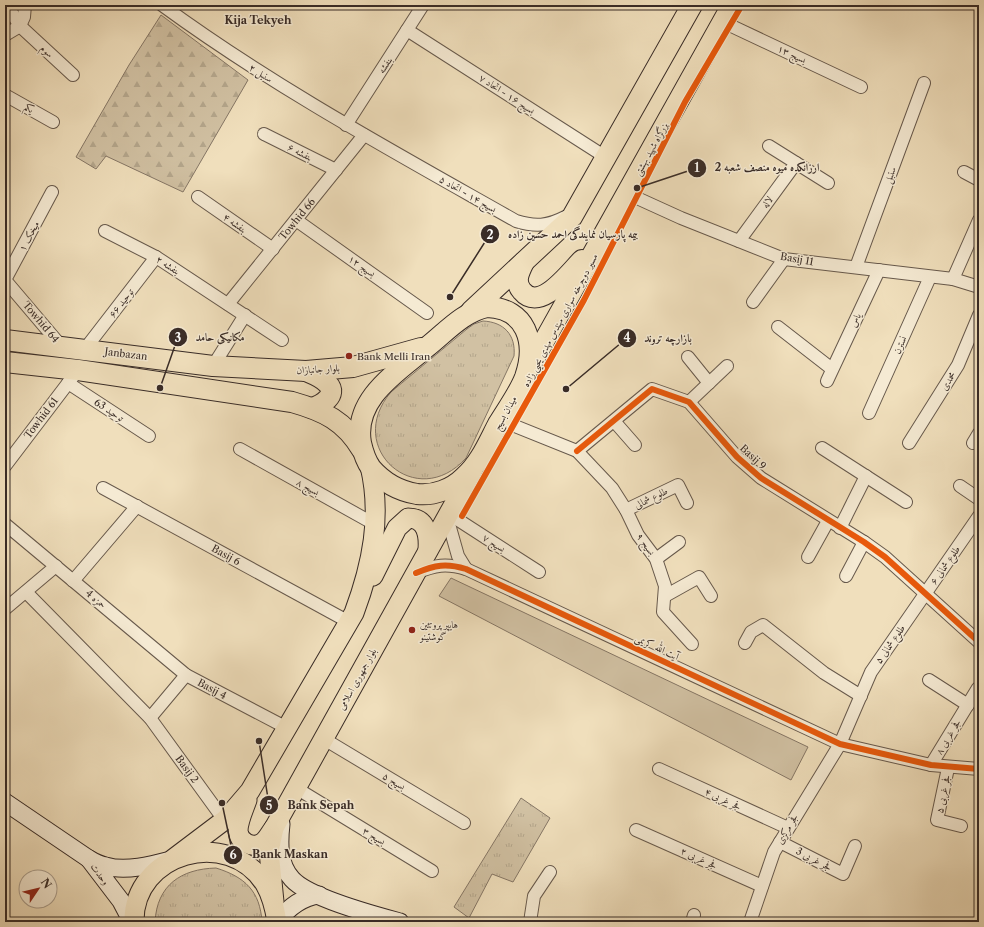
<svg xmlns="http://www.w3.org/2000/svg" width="984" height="927" font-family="'Libre Caslon Text',Amiri,serif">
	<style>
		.grass { fill: url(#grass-tufts); stroke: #857665 }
		.forest { fill: url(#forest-firs); stroke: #857665 }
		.green { fill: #d1c1a3; stroke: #857665 }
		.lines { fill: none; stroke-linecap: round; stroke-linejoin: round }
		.minor-casing { stroke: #67594c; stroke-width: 14 }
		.secondary-casing { stroke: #392c27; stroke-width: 19 }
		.primary-casing { stroke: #392c27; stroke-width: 21 }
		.trunk-casing { stroke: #392c27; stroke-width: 22 }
		.minor { stroke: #f5ead3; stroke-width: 12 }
		.secondary { stroke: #f5ead3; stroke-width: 17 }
		.primary { stroke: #f0dfbc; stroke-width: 19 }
		.trunk { stroke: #f0dfbc; stroke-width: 20 }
		.cycleway-casing { stroke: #f5ead3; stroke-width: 8 }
		.cycleway { stroke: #e8590c; stroke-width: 6 }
		.poi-dot { fill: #8f2418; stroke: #f5ead3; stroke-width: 1.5 }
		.labels { text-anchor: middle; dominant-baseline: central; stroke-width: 3; stroke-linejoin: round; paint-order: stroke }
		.street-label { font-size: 10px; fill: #392c27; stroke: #f5ead3 }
		.poi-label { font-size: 10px; fill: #392c27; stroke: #f5ead3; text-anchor: start }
		.neighbourhood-label { font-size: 11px; font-weight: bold; fill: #392c27; stroke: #f5ead3 }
		.leader { fill: none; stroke: #392c27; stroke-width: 1.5 }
		.callout-dot { fill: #392c27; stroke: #f5ead3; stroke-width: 1.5 }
		.mark-label { font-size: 12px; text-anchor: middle; font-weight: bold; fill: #fff }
		.callout-label { font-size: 11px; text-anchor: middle; font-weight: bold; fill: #392c27; stroke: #f5ead3; stroke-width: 3; stroke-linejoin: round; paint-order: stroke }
	</style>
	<defs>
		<pattern id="grass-tufts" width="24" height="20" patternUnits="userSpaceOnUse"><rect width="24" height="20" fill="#d1c1a3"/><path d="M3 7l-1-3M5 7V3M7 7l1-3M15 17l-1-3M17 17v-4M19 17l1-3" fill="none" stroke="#b4a68c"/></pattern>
		<pattern id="forest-firs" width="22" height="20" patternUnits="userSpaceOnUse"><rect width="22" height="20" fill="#d1c1a3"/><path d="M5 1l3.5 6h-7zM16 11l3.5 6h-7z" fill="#b4a68c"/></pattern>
	</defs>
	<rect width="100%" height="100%" fill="#f0dfbc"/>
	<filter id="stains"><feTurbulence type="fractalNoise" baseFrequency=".005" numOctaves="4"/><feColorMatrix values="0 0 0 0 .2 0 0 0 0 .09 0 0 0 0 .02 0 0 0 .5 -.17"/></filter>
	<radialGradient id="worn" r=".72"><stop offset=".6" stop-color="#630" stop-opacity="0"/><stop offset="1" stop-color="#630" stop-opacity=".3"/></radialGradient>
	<g class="grass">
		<path d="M483,321C504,322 516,335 514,356L466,458C417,513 343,448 391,392L467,329L474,324Z"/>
		<path d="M521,798L550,818L513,882L492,874L469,918L454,907Z"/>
		<path d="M216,868C245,877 260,891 262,922H155C157,885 181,869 216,868Z"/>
	</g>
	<path class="forest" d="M161,15L248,80L183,192L106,156L96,169L76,157L129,65Z"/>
	<path class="green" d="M451,578L808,747L791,780L439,596Z"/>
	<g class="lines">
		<g class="minor-casing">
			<g id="minor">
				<path d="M7,5L20,26L73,75"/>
				<path d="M162,5C274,87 396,153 516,221C535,227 548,226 565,217"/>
				<path d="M723,22L861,87"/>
				<path d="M20,26L24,17L25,5"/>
				<path d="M407,30L607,158"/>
				<path d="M5,35L20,26"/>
				<path d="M5,95L53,122"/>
				<path d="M346,125L423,5"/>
				<path d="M264,134L336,170"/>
				<path d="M769,146L828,183"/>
				<path d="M964,172L979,180"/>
				<path d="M626,193L681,218L784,259L953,279L979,287"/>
				<path d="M198,197L273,249"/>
				<path d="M296,220L427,313"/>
				<path d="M105,231L156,257L282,340"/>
				<path d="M739,241L796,163"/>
				<path d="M856,267L924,83"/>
				<path d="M953,279L979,220"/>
				<path d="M5,280L52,192"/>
				<path d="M5,280L61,346"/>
				<path d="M753,302L784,259"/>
				<path d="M228,304L364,135"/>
				<path d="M778,327L832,369"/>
				<path d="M85,349L156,257"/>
				<path d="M688,357L709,383"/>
				<path d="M213,366L245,315"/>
				<path d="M827,381L879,270"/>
				<path d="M68,383L149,436"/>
				<path d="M689,402L727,366"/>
				<path d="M869,413L930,277"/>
				<path d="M500,420L577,451L612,488L626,510L638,535L656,559L665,586L663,612L692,644"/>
				<path d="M614,421L635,445"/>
				<path d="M909,443L958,365L979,315"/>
				<path d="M973,443L979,433"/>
				<path d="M822,448L906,502"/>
				<path d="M240,449L376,525"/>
				<path d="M577,451L652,389L689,402L737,457L761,478L864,542L885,557L979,642"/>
				<path d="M5,466L78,370"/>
				<path d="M960,486L979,499"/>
				<path d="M103,488L349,622"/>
				<path d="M626,510L678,485L687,503"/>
				<path d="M449,514L539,572"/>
				<path d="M447,517L458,556L466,569"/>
				<path d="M5,524L186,675L287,728"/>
				<path d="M840,528L866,476"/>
				<path d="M808,557L828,521"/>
				<path d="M656,559L679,542"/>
				<path d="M416,573C435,565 446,563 466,569L840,744L931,765L979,769"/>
				<path d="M846,576L864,542"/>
				<path d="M73,581L137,506"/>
				<path d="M26,592L150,718L224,820"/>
				<path d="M665,596L699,577L711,596"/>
				<path d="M5,609L56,566"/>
				<path d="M745,643L751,632L763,625L824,673L861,696"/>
				<path d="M929,680L968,705"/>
				<path d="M150,718L186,675"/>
				<path d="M324,739L464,823"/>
				<path d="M931,765L978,688"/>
				<path d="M948,768L937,820L961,826"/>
				<path d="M659,769L788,828"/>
				<path d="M296,788L432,871"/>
				<path d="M636,830L762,886"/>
				<path d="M780,842L843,874L855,846"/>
				<path d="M530,922L534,896L550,872"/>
				<path d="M692,922L694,915"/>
				<path d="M750,922L774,852L840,744L871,672L979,516"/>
			</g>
		</g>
		<g class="secondary-casing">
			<g id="secondary">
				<path d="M5,802L89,859"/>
				<path d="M281,824C279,842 278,864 292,879C309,898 374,915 400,922"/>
				<path d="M132,922L121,901L89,859C94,862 100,865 106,866C125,872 152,865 171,860"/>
				<path d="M277,922C288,908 301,897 319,895"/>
			</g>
		</g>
		<g class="primary-casing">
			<g id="primary">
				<path d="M373,576L397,528L408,518C427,518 429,536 428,550"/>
				<path d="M247,800C244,809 238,821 238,831C239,842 252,849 262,843C267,840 270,833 274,828"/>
				<path d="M173,859L226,819L250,791L354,613C372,565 382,516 370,466"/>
				<path d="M274,902L269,851L274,828L473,470"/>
				<path d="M134,922C133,853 228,826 265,884C272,896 275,909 277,922"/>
			</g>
		</g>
		<g class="trunk-casing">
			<g id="trunk">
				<path d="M524,262C519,272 514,282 522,291C540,313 569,273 582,260"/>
				<path d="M487,307C526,308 537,342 525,377C519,393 507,409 498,424C488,443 480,463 464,477C452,489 434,496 417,494C398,491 384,483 371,468C366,461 363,452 361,443C353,398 398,372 427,347C446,332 463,312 487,307Z"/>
				<path d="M471,311L572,217L692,5"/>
				<path d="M5,340L213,366L306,371L353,367L421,348"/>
				<path d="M5,362L78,370L292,402C324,411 345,421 362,450"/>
				<path d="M529,368L732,5"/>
				<path d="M306,371C313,374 322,377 328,384C338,395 322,405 312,408"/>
			</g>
		</g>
		<use href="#minor" class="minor"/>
		<use href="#secondary" class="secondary"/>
		<use href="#primary" class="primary"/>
		<use href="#trunk" class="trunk"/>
		<g class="cycleway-casing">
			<g id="cycleway">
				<path d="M577,451L652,389L689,402L737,457L761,478L864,542L885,557L979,642"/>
				<path d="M462,516L584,300L685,102L742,5"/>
				<path d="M416,573C435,565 446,563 466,569L840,744L931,765L979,769"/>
			</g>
		</g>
		<use href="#cycleway" class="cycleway"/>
	</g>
	<g class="poi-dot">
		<circle cx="349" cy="356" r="4"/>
		<circle cx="412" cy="630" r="4"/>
	</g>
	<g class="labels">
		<g class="street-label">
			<text transform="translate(47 51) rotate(43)">سوم</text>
			<text transform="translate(792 54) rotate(25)">بسیج ۱۳</text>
			<text transform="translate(385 65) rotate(-57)">بنفشه</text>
			<text transform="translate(261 73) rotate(32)">سنبل ۲</text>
			<text transform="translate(507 94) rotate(33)">بسیج ۱۶ - اتحاد ۷</text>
			<text transform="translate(29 108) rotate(30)">یکم</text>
			<text transform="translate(651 149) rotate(-61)">بزرگراه شهید بهشتی</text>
			<text transform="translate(300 152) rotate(27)">بنفشه ۶</text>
			<text transform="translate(890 175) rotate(-70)">سنبل</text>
			<text transform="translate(468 194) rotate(30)">بسیج ۱۴ - اتحاد ۵</text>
			<text transform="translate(767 202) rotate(-54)">لاله</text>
			<text transform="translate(297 219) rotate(-51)">Towhid 66</text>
			<text transform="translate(235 223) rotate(35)">بنفشه ۴</text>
			<text transform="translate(29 236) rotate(-62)">میخک ۱</text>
			<text transform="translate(797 259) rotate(10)">Basij 11</text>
			<text transform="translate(168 265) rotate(32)">بنفشه ۲</text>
			<text transform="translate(362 266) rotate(35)">بسیج ۱۲</text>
			<text transform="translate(121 303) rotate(-52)">توحید ۶۶</text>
			<text transform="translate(560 320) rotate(-62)">مسیر دوچرخه سواری مهندس مهدی یحیی زاده</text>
			<text transform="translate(855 320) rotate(-65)">یاس</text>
			<text transform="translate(41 322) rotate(50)">Towhid 64</text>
			<text transform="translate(900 345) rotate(-66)">نسترن</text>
			<text transform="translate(126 354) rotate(7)">Janbazan</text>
			<text transform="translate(318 369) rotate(-3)">بلوار جانبازان</text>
			<text transform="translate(948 381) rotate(-58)">محمدی</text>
			<text transform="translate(109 410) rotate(33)">توحید 63</text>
			<text transform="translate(505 413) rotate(-61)">میدان بسیج</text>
			<text transform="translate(41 418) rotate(-53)">Towhid 61</text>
			<text transform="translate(753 457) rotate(43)">Basij 9</text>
			<text transform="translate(308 487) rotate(29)">بسیج ۸</text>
			<text transform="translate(651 498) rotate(-26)">طلوع شمالی</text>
			<text transform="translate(494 543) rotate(33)">بسیج ۷</text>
			<text transform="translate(646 544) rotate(55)">بسیج ۹</text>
			<text transform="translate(226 555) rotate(29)">Basij 6</text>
			<text transform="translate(945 565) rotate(-55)">طلوع شمالی ۶</text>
			<text transform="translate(96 599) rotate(40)">حمزه 4</text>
			<text transform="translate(890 644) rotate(-55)">طلوع شمالی ۵</text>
			<text transform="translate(657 647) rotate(25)">آیت الله کریمی</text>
			<text transform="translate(357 679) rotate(-61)">بلوار جمهوری اسلامی</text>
			<text transform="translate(212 689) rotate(28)">Basij 4</text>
			<text transform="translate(948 737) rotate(-59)">فجر غربی ۸</text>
			<text transform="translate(187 769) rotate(54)">Basij 2</text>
			<text transform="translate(394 781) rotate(31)">بسیج ۵</text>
			<text transform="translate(943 794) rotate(-78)">فجر غربی ۵</text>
			<text transform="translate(723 799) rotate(25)">فجر غربی ۴</text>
			<text transform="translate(787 829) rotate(-60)">فجر مرکزی</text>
			<text transform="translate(374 836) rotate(31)">بسیج ۳</text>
			<text transform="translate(699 858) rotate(24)">فجر غربی ۲</text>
			<text transform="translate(814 859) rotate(27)">فجر غربی 3</text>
			<text transform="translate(100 874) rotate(53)">وحدت</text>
		</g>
		<g class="poi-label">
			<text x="357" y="356">Bank Melli Iran</text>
			<text x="420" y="624">هایپر پروتئین<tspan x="420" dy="12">گوشتینو</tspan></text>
		</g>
		<g class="neighbourhood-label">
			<text x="258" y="20">Kija Tekyeh</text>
		</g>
	</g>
	<path class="leader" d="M637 188L697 168M450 297L490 234M160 388L178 337M566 389L627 338M259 741L269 805M222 803L233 855"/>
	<g class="callout-dot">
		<circle cx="637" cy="188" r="4"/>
		<circle cx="450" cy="297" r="4"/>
		<circle cx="160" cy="388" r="4"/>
		<circle cx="566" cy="389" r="4"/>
		<circle cx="259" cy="741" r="4"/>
		<circle cx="222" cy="803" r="4"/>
		<circle cx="697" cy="168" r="10"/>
		<circle cx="490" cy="234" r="10"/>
		<circle cx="178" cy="337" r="10"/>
		<circle cx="627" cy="338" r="10"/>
		<circle cx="269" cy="805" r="10"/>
		<circle cx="233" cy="855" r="10"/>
	</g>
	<g class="mark-label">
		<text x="697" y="172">1</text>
		<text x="490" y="239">2</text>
		<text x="178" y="342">3</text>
		<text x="627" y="342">4</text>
		<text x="269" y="810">5</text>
		<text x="233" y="859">6</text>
	</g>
	<g class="callout-label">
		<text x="767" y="171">ارزانکده میوه منصف شعبه 2</text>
		<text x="573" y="238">بیمه پارسیان نمایندگی احمد حسین زاده</text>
		<text x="220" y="341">مکانیکی حامد</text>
		<text x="668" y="342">بازارچه تروند</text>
		<text x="321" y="809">Bank Sepah</text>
		<text x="290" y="858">Bank Maskan</text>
	</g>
	<rect width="984" height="927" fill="none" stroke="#f0dfbc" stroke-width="20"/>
	<rect x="6" y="6" width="972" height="915" fill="none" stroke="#392c27" stroke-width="2"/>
	<rect x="10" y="10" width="964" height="907" fill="none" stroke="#392c27"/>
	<g transform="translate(38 889) rotate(55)"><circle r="19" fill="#f5ead3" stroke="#aa9e8e"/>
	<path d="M0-3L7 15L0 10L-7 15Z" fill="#8f2418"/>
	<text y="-6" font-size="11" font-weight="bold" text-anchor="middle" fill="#392c27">N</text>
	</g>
	<rect width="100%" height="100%" filter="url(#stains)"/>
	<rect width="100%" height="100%" fill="url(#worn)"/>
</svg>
